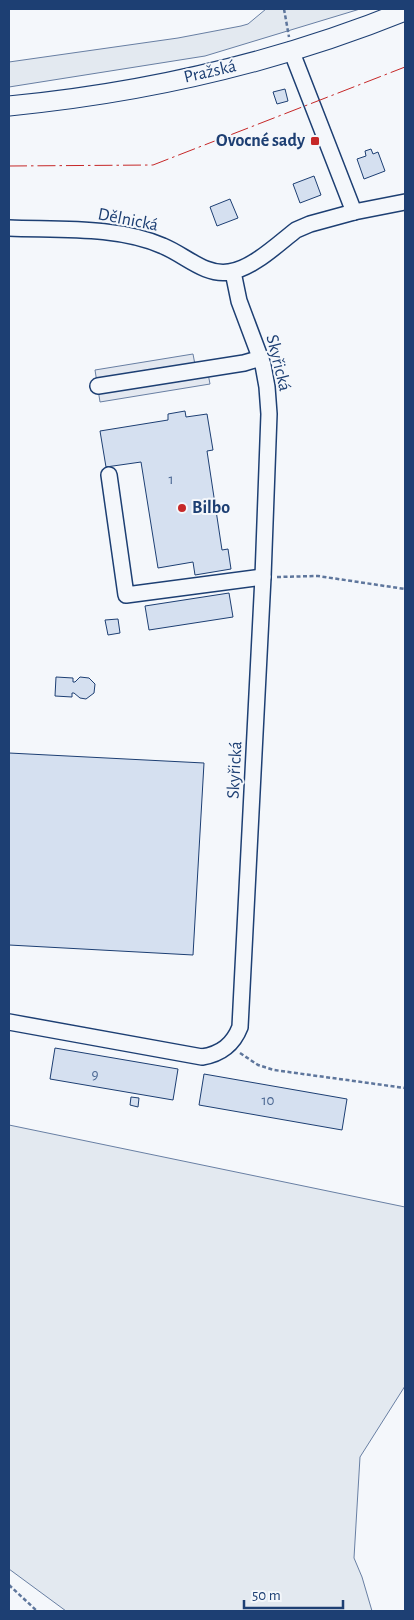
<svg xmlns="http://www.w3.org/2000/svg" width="414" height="1620" font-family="'Alegreya Sans',sans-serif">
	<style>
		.green { fill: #e3e9f0; stroke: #687fa3 }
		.parking { fill: #e3e8f0; stroke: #687fa3 }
		.building { fill: #d5e0f0; stroke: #1d3f73 }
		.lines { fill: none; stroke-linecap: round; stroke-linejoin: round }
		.minor-casing { stroke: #1d3f73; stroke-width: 18 }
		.major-casing { stroke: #1d3f73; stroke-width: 21 }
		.path { stroke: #5e769c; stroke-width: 2.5; stroke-dasharray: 4 2.5; stroke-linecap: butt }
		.minor { stroke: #f4f7fb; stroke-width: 15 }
		.major { stroke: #f4f7fb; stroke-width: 19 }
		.power { stroke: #c62828; stroke-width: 1; stroke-dasharray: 18 4 2.5 4; stroke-linecap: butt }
		.poi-dot { fill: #c62828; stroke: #f4f7fb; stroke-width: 2 }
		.labels { text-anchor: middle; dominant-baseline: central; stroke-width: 4; stroke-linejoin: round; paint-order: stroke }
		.number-label { font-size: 15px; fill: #4b6792 }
		.street-label { font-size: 18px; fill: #1d3f73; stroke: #f4f7fb }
		.poi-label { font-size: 18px; font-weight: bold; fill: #1d3f73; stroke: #f4f7fb; text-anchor: end }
	</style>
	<rect width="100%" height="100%" fill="#f4f7fb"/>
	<g class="green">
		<path d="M266,9H360L205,56L9,87V62L178,38L241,26L248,24Z"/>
		<path d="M9,1125L405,1207V1386L360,1457L354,1558L362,1577L372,1611H66L9,1569Z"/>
	</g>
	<path class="parking" d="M193,354L196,370L207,368L210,384L100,402L95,370Z"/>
	<g class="building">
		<path d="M285,89L288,101L277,104L273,92Z"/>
		<path d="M371,149L373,154L378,152L385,171L364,179L357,159L366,156L365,151Z"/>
		<path d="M314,176L321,195L300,203L293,184Z"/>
		<path d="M230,199L238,218L217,226L210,207Z"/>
		<path d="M185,411L186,417L207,414L213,450L207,451L222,550L228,549L231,569L195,575L193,562L158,568L141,462L106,467L100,431L168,420V414Z"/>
		<path d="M229,593L233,617L149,630L145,606Z"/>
		<path d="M118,619L120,633L108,635L105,620Z"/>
		<path d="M56,677L73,678V682H75L80,677L89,678L95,684L94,693L86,699L80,698L74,693H72V697L55,696Z"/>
		<path d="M9,753L204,763L193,955L9,945Z"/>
		<path d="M55,1048L178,1069L173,1100L50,1079Z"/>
		<path d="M204,1074L347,1099L342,1130L199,1105Z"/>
		<path d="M131,1097L139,1098L138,1107L130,1105Z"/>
	</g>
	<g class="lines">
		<g class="minor-casing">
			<g id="minor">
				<path d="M291,50L354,212"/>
				<path d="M9,228C58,230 118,226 163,246C185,255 205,276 229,272C252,269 278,244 296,230L310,224L354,212L405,202"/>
				<path d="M98,386L244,363L261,358"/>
				<path d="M109,475L126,595L263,577"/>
				<path d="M9,1022L202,1057C221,1054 233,1045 240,1027L263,577L269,414L267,387L263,365L239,301L233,272"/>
			</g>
		</g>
		<g class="major-casing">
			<path id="major" d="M9,106C144,93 279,62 405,11"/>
		</g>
		<g class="path">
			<path d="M284,9L289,37"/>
			<path d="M277,577L318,576L405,589"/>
			<path d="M240,1053L258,1065L274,1070L405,1088"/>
			<path d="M9,1585L37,1611"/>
		</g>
		<use href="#minor" class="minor"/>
		<use href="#major" class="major"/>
		<path class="power" d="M9,166L153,165L405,67"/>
	</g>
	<g class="poi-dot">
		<rect x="310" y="136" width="10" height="10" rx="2.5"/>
		<circle cx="182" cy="508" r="5"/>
	</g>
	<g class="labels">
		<g class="number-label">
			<text x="171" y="479">1</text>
			<text x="95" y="1074">9</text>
			<text x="268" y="1100">10</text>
		</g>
		<g class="street-label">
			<text transform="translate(210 72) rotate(-13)">Pražská</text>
			<text transform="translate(128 220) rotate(11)">Dělnická</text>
			<text transform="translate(278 363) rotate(76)">Skyřická</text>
			<text transform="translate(235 770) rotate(-87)">Skyřická</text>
		</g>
		<g class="poi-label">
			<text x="305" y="141">Ovocné sady</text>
			<text x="192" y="508" text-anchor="start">Bilbo</text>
		</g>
	</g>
	<rect width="414" height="1620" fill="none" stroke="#1d3f73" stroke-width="20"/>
	<path d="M244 1600v8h99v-8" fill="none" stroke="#1d3f73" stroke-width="2.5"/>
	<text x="252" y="1600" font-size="15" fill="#1d3f73" stroke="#f4f7fb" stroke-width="4" paint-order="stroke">50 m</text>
</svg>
